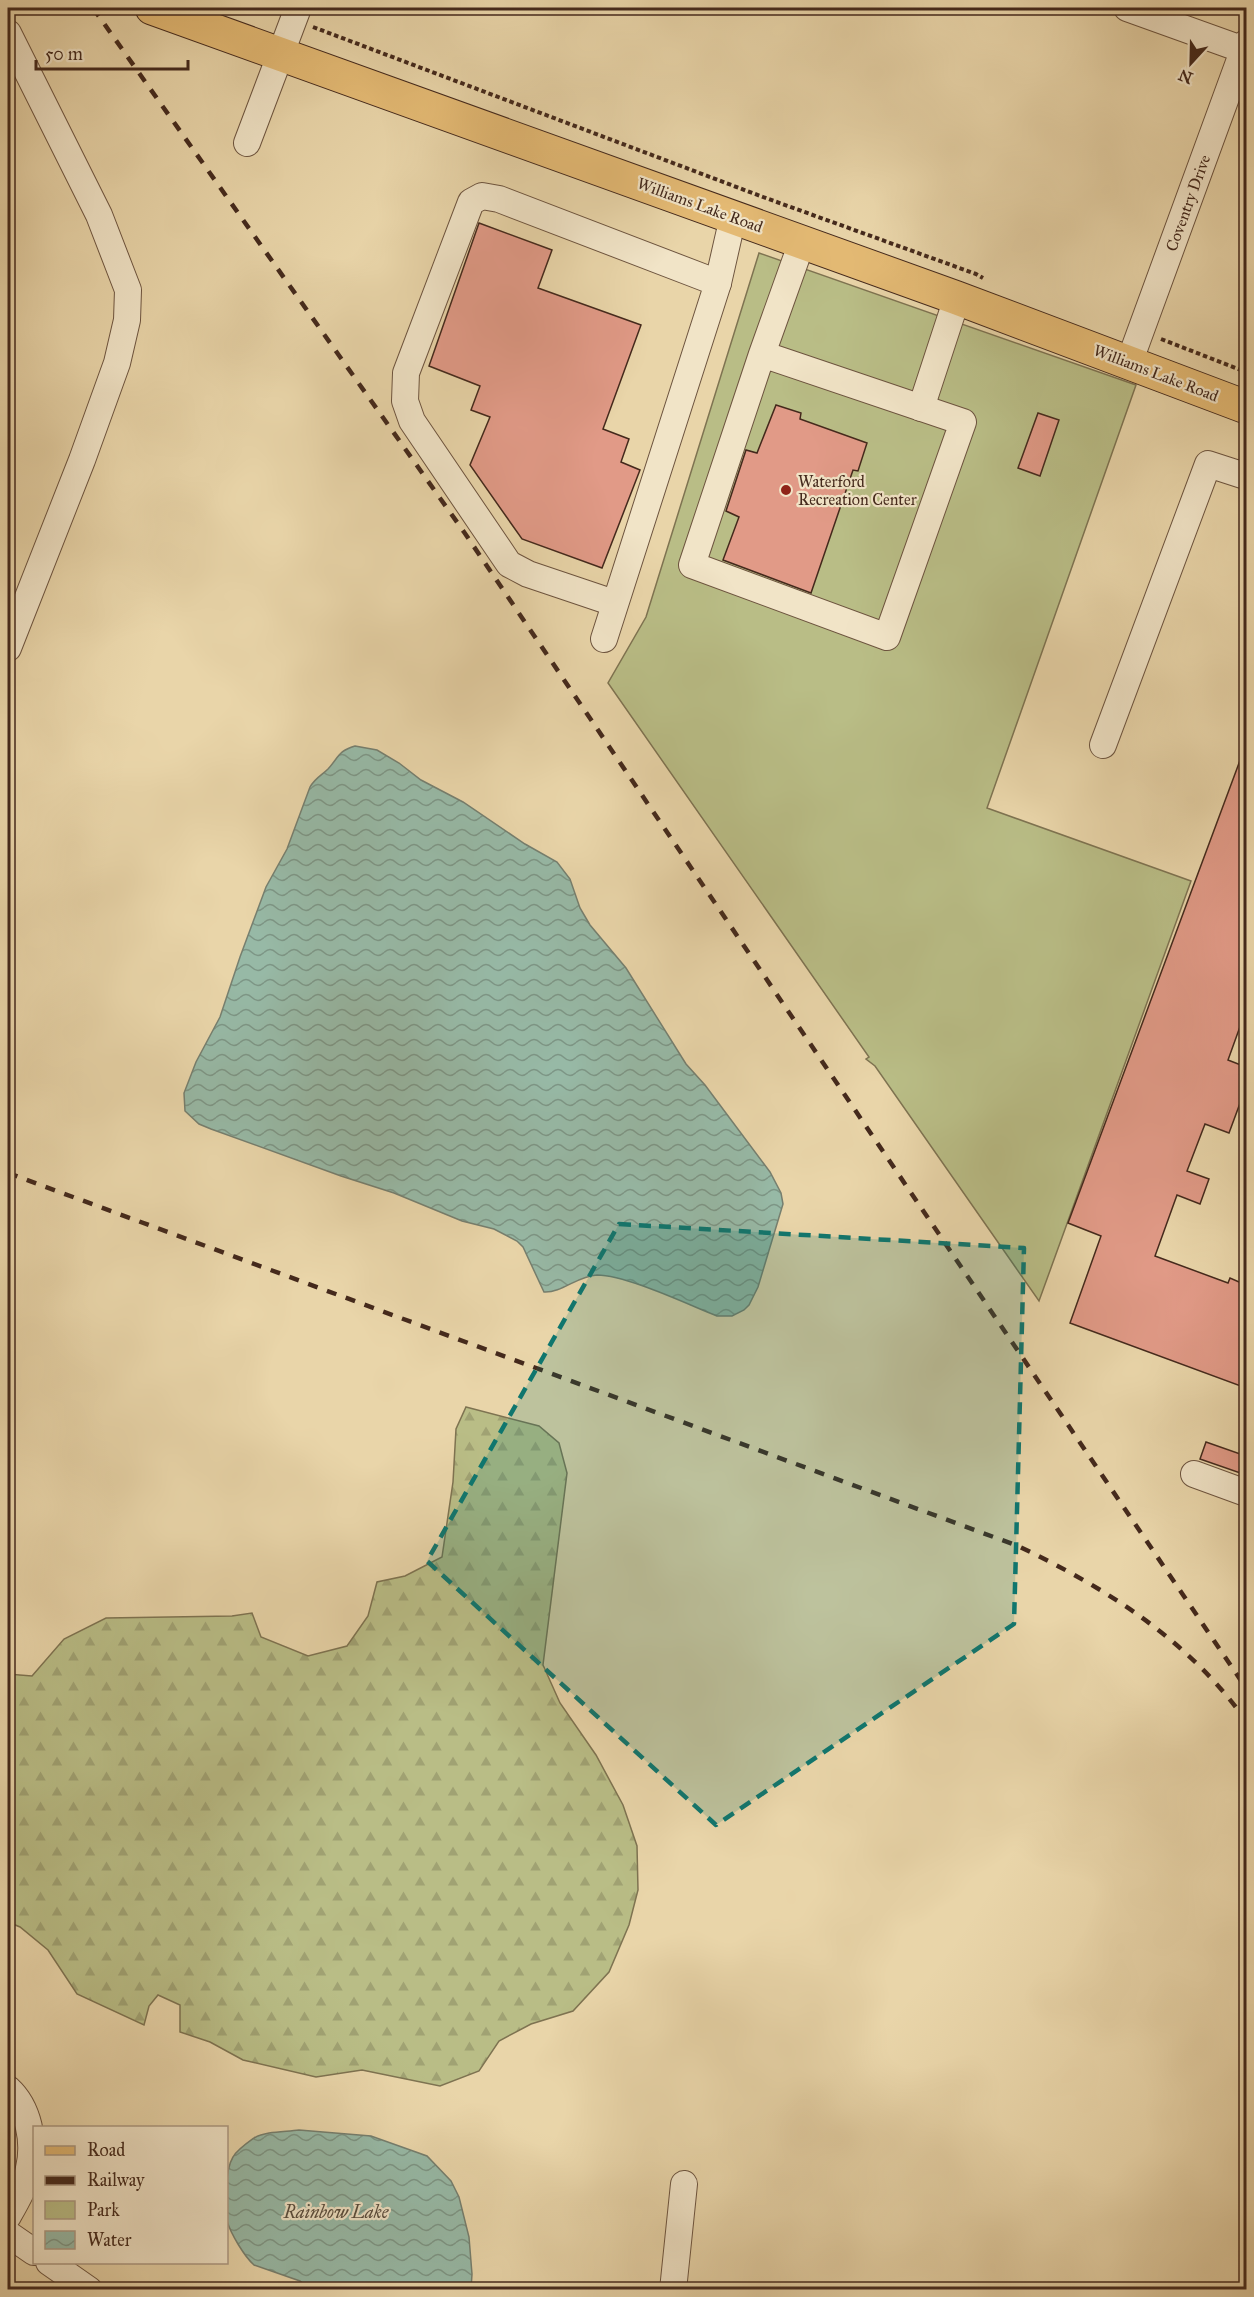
<svg xmlns="http://www.w3.org/2000/svg" width="1254" height="2297" font-family="'IM FELL Great Primer',serif">
	<style>
		.forest { fill: url(#forest-firs); stroke: #7e7351; stroke-width: 1.5 }
		.park { fill: #b9bd86; stroke: #7e7351; stroke-width: 1.5 }
		.water { fill: url(#water-waves); stroke: #767f6f; stroke-width: 1.5 }
		.building { fill: #e19a87; stroke: #44291c; stroke-width: 1.5 }
		.lines { fill: none; stroke-linecap: round; stroke-linejoin: round }
		.minor-casing { stroke: #6d543f; stroke-width: 28 }
		.major-casing { stroke: #44291c; stroke-width: 35 }
		.path { stroke: #44291c; stroke-width: 4; stroke-dasharray: 4.5 3; stroke-linecap: butt }
		.minor { stroke: #f1e4c7; stroke-width: 26 }
		.major { stroke: #e4ba74; stroke-width: 33 }
		.rail { stroke: #44291c; stroke-width: 4.5; stroke-dasharray: 10 10; stroke-linecap: butt }
		.marked { fill: #0f766e; fill-opacity: 0.2; stroke: #0f766e; stroke-width: 4.5; stroke-dasharray: 12 8; stroke-linejoin: round }
		.poi-dot { fill: #8f2418; stroke: #f1e4c7; stroke-width: 2 }
		.labels { text-anchor: middle; dominant-baseline: central; stroke-width: 4.5; stroke-linejoin: round; paint-order: stroke }
		.street-label { font-size: 16px; fill: #44291c; stroke: #f1e4c7 }
		.poi-label { font-size: 16px; fill: #44291c; stroke: #f1e4c7; text-anchor: start }
		.water-label { font-size: 18px; font-style: italic; fill: #594d3e; stroke: #f1e4c7 }
	</style>
	<defs>
		<pattern id="forest-firs" width="22" height="20" patternUnits="userSpaceOnUse" patternTransform="scale(1.5)"><rect width="22" height="20" fill="#b9bd86"/><path d="M5 1l3.5 6h-7zM16 11l3.5 6h-7z" fill="#a0a273"/></pattern>
		<pattern id="water-waves" width="16" height="10" patternUnits="userSpaceOnUse" patternTransform="scale(1.5)"><rect width="16" height="10" fill="#97b9a6"/><path d="M0 5q4-4 8 0t8 0" fill="none" stroke="#7d9686"/></pattern>
	</defs>
	<rect width="100%" height="100%" fill="#e9d5a9"/>
	<filter id="stains"><feTurbulence type="fractalNoise" baseFrequency=".00333" numOctaves="4"/><feColorMatrix values="0 0 0 0 .2 0 0 0 0 .09 0 0 0 0 .02 0 0 0 .5 -.17"/></filter>
	<radialGradient id="worn" r=".72"><stop offset=".6" stop-color="#630" stop-opacity="0"/><stop offset="1" stop-color="#630" stop-opacity=".3"/></radialGradient>
	<path class="forest" d="M466,1407L539,1426L559,1443L567,1473L543,1665L560,1703L596,1755L623,1805L637,1846L638,1890L629,1925L609,1972L573,2011L531,2024L499,2041L479,2071L440,2086L362,2070L316,2077L243,2060L210,2042L180,2032V2005L158,1995L149,2006L144,2025L77,1994L48,1950L20,1927L8,1922V1815L13,1805L12,1769L8,1768V1674L32,1676L64,1639L106,1618L232,1616L252,1613L261,1637L308,1656L347,1646L368,1616L377,1582L405,1576L442,1557L453,1482L456,1429Z"/>
	<path class="park" d="M759,253L1136,385L987,808L1191,881L1039,1301L875,1066L866,1059L869,1057L608,683L646,617Z"/>
	<g class="water">
		<path d="M355,746L377,750L399,763L421,780L463,802L525,844L557,862L570,879L580,908L590,925L626,968L686,1064L705,1085L770,1172L781,1193L783,1204L758,1287L749,1305L744,1310L732,1316H717C687,1304 626,1275 597,1275C577,1276 562,1293 544,1292L523,1247L517,1241L494,1229L462,1221L394,1193L341,1176L211,1129L199,1124L185,1111L184,1093L196,1062L220,1017L240,957L266,887L287,849L310,787C315,778 322,775 328,769C339,757 338,751 355,746Z"/>
		<path d="M299,2130L371,2136L427,2156L451,2181L459,2197L469,2237L472,2274L471,2289H310L300,2281L254,2265C244,2256 231,2234 227,2221C224,2207 225,2170 233,2157C237,2150 247,2143 254,2138C266,2131 285,2132 299,2130Z"/>
	</g>
	<g class="building">
		<path d="M479,223L552,250L538,288L641,325L603,429L629,439L621,462L640,470L602,568L522,539L470,465L490,417L471,410L480,386L429,366Z"/>
		<path d="M776,405L801,413L800,419L867,443L858,471L853,470L811,593L723,560L739,517L726,511L746,450L757,453Z"/>
		<path d="M1038,413L1059,420L1040,476L1018,468Z"/>
		<path d="M1245,747H1246V1010L1228,1060L1246,1067V1087L1229,1133L1205,1124L1187,1171L1209,1179L1200,1204L1177,1195L1155,1256L1228,1283L1230,1278L1246,1285V1388L1070,1323L1101,1236L1068,1223Z"/>
		<path d="M1206,1442L1246,1456V1475L1200,1459Z"/>
	</g>
	<g class="lines">
		<g class="minor-casing">
			<g id="minor">
				<path d="M1127,8L1244,50"/>
				<path d="M8,33L99,215L128,290L127,320L117,363L82,460L8,648"/>
				<path d="M247,143L298,8"/>
				<path d="M762,354L692,565L887,637L963,422L762,354L802,242"/>
				<path d="M1129,363L1246,43"/>
				<path d="M921,408L957,298"/>
				<path d="M614,603L528,574L509,564L412,421L405,401L406,373L471,202L482,196L499,199L718,283"/>
				<path d="M604,639L718,283L733,217"/>
				<path d="M1103,745L1208,464L1245,476L1246,471"/>
				<path d="M1194,1474L1246,1493"/>
				<path d="M8,2089C29,2108 35,2142 29,2168C26,2185 16,2202 8,2216"/>
				<path d="M8,2234L34,2252"/>
				<path d="M49,2262L89,2290"/>
				<path d="M673,2290L684,2184"/>
			</g>
		</g>
		<g class="major-casing">
			<path id="major" d="M152,8L957,298L1246,407"/>
		</g>
		<g class="path">
			<path d="M313,27L763,197L976,274L983,278"/>
			<path d="M1161,339L1246,372"/>
		</g>
		<use href="#minor" class="minor"/>
		<use href="#major" class="major"/>
		<g class="rail">
			<path d="M93,8L464,532L1246,1688"/>
			<path d="M8,1173L1018,1546C1106,1588 1189,1640 1246,1721"/>
		</g>
	</g>
	<path class="marked" d="M619,1224L1024,1248L1014,1624L716,1825L427,1561Z"/>
	<circle class="poi-dot" cx="786" cy="490" r="6"/>
	<g class="labels">
		<g class="street-label">
			<text transform="translate(1188 203) rotate(-70)">Coventry Drive</text>
			<text transform="translate(700 205) rotate(20)">Williams Lake Road</text>
			<text transform="translate(1156 373) rotate(21)">Williams Lake Road</text>
		</g>
		<g class="poi-label">
			<text x="798" y="481">Waterford<tspan x="798" dy="18">Recreation Center</tspan></text>
		</g>
		<g class="water-label">
			<text x="336" y="2212">Rainbow Lake</text>
		</g>
	</g>
	<rect width="1254" height="2297" fill="none" stroke="#e9d5a9" stroke-width="30"/>
	<rect x="9" y="9" width="1236" height="2279" fill="none" stroke="#44291c" stroke-width="3"/>
	<rect x="15" y="15" width="1224" height="2267" fill="none" stroke="#44291c" stroke-width="1.5"/>
	<rect x="33" y="2126" width="195" height="138" fill="#f1e4c7" stroke="#ac9983" stroke-width="1.5"/>
	<rect x="45" y="2146" width="30" height="9" fill="#e4ba74" stroke="#ac9983" stroke-width="1.5"/>
	<text x="87" y="2156" font-size="18" fill="#44291c">Road</text>
	<rect x="45" y="2176" width="30" height="9" fill="#44291c" stroke="#ac9983" stroke-width="1.5"/>
	<text x="87" y="2186" font-size="18" fill="#44291c">Railway</text>
	<rect x="45" y="2201" width="30" height="18" fill="#b9bd86" stroke="#ac9983" stroke-width="1.5"/>
	<text x="87" y="2216" font-size="18" fill="#44291c">Park</text>
	<rect x="45" y="2231" width="30" height="18" fill="url(#water-waves)" stroke="#ac9983" stroke-width="1.5"/>
	<text x="87" y="2246" font-size="18" fill="#44291c">Water</text>
	<g transform="translate(1191 63) rotate(202)" stroke="#f1e4c7" stroke-width="4.5" paint-order="stroke">
	<path d="M0-4.5L10 22L0 15L-10 22Z" fill="#44291c"/>
	<text y="-9" font-size="16" font-weight="bold" text-anchor="middle" fill="#44291c">N</text>
	</g>
	<path d="M36 60v9h152v-9" fill="none" stroke="#44291c" stroke-width="3"/>
	<text x="45" y="60" font-size="18" fill="#44291c" stroke="#f1e4c7" stroke-width="4.5" paint-order="stroke">50 m</text>
	<rect width="100%" height="100%" filter="url(#stains)"/>
	<rect width="100%" height="100%" fill="url(#worn)"/>
</svg>
